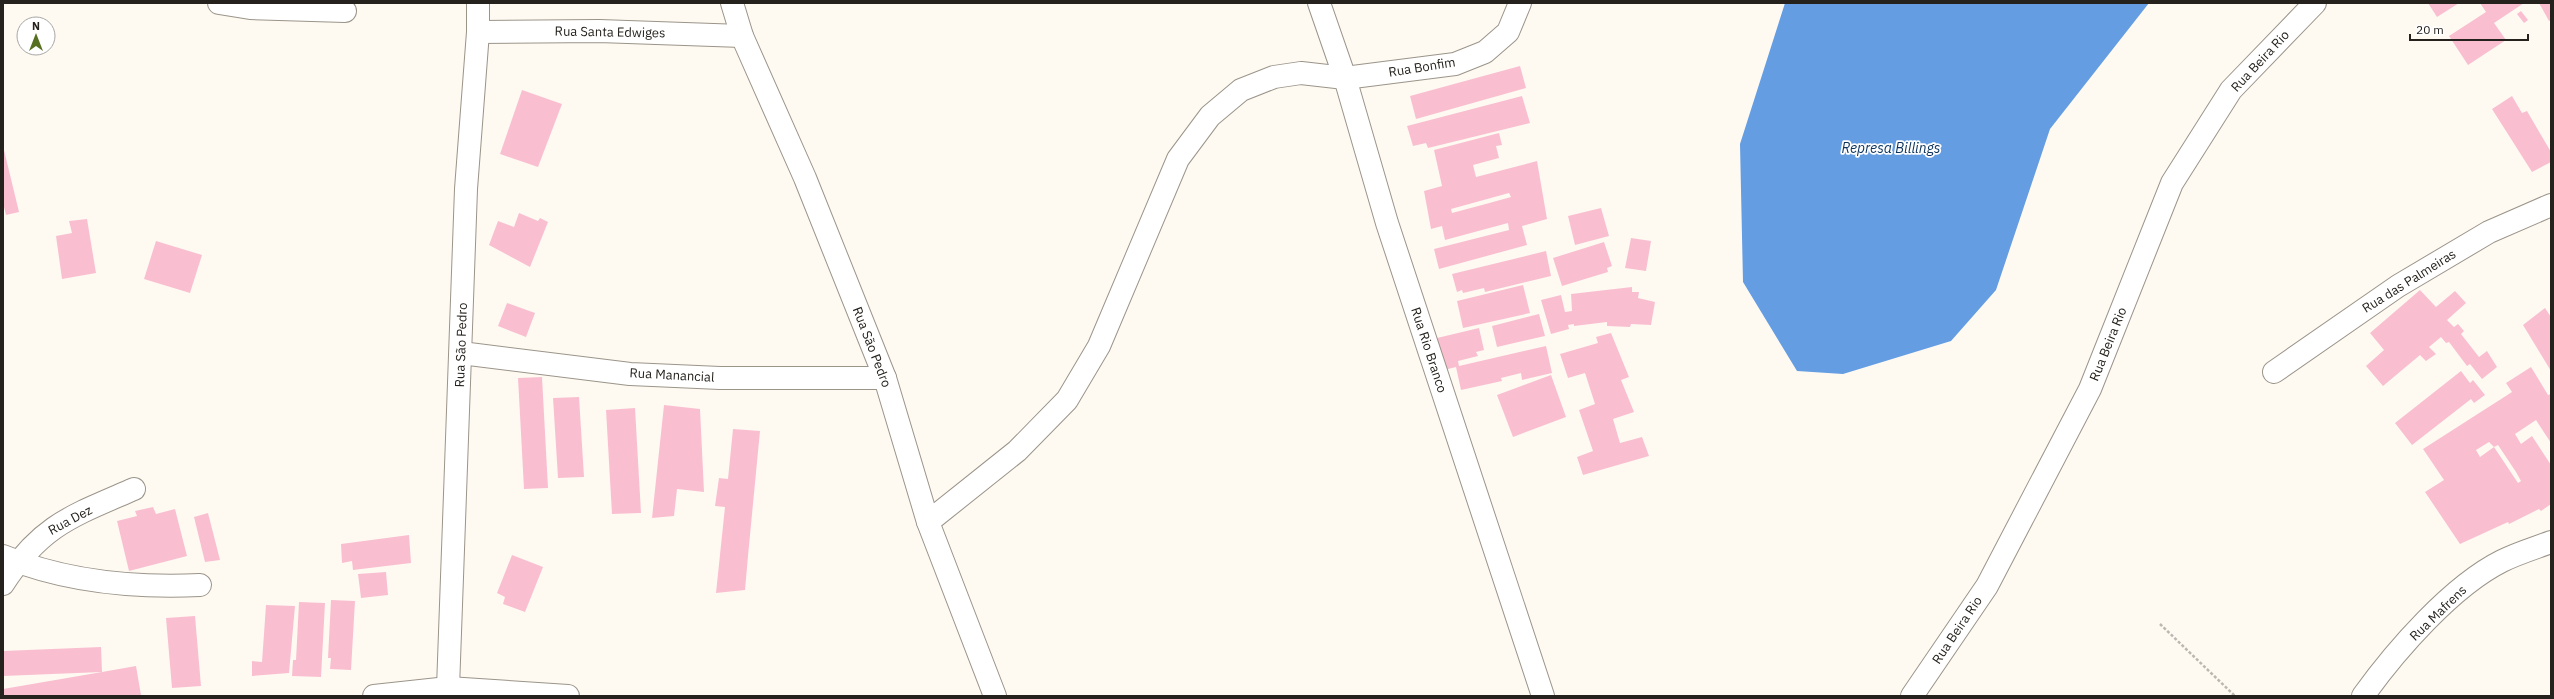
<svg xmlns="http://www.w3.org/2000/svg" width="2554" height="699" font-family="'IBM Plex Sans',sans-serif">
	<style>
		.water { fill: #659de2 }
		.building { fill: #f9bfd1; fill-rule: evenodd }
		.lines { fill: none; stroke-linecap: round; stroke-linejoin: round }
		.minor-casing { stroke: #9b9489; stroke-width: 24 }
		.path { stroke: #bbb8b1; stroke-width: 2.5; stroke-dasharray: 3 2; stroke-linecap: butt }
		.minor { stroke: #fff; stroke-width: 22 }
		.labels { text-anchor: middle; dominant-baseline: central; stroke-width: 3.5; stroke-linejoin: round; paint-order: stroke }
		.street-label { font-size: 13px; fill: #25221d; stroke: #fff }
		.water-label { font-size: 14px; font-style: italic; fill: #0b335e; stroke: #fff }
	</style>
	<rect width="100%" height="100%" fill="#fefaf2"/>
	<path class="water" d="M1785,3H2149L2050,129L1996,290L1951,341L1843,374L1797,371L1743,282L1740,144Z"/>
	<g class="building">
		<path d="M2428,3H2459L2437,17Z"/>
		<path d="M2480,3H2524L2494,23L2506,40L2468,65L2449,36L2486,12Z"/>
		<path d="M2539,3H2551V20L2549,21Z"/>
		<path d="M2521,11L2528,20L2524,23L2517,14Z"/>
		<path d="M1520,66L1526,88L1416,119L1410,96Z"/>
		<path d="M522,90L562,104L538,167L500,154Z"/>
		<path d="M1522,96L1530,123L1428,148L1426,143L1413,146L1407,126Z"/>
		<path d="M2512,96L2522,113L2527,111L2551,152V162L2532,172L2492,109Z"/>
		<path d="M1499,133L1502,145L1496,146L1499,158L1473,165L1476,177L1537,161L1547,219L1522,226L1527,245L1439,269L1434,249L1509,230L1508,223L1445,240L1442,226L1431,229L1424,191L1442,186L1434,150ZM1509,193L1511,197L1482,205L1452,213L1451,209Z"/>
		<path d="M4,150L19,212L6,215L3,203Z"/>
		<path d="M1601,208L1609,236L1575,245L1568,216Z"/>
		<path d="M519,213L538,221L540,218L548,222L530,267L489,245L498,221L514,227Z"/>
		<path d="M87,219L96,273L62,279L56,236L72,233L69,221Z"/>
		<path d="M1631,238L1651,241L1646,271L1625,268Z"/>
		<path d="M156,241L202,255L190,293L144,279Z"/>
		<path d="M1604,242L1612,266L1607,268L1608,272L1562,286L1553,258Z"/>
		<path d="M1546,251L1551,276L1485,292L1484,288L1463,293L1462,290L1457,292L1452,274Z"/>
		<path d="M1523,285L1530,313L1463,328L1457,301Z"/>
		<path d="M1632,287V292H1639L1638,298L1655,302L1651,325L1631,324L1630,327L1607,326V322L1574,326V324L1568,325L1569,329L1551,334L1541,300L1561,295L1565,312L1572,311L1571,294Z"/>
		<path d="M2420,290L2436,307L2455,291L2466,303L2447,320L2454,327L2458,324L2464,331L2461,334L2479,357L2487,351L2497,367L2482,379L2470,364L2467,366L2449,342L2446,343L2441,337L2429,347L2436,354L2426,361L2420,355L2383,386L2366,366L2384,350L2370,333Z"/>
		<path d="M507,303L535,313L526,337L498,326Z"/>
		<path d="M2545,308L2551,317V371L2523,325Z"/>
		<path d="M1539,314L1545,336L1497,347L1492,326Z"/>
		<path d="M1479,328L1484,350L1476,352L1478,356L1458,361L1459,366L1546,346L1552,373L1522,380L1521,373L1501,378L1502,381L1461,390L1456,367L1444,370L1437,338Z"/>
		<path d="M1611,333L1629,377L1621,380L1634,412L1613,419L1620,443L1642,437L1649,456L1583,475L1577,457L1593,451L1579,410L1595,404L1585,373L1568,378L1560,354L1598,343L1596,337Z"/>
		<path d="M2531,367L2548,395L2551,394V443L2536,420L2515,434L2521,444L2532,436L2551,465V504L2541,511L2539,509L2509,524L2508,522L2460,544L2425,492L2444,480L2423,449L2512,392L2506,383ZM2489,442L2494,447L2480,457L2476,450ZM2498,445L2516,472L2521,481L2518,483L2494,447Z"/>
		<path d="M2461,371L2470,383L2473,380L2485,395L2474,403L2471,399L2412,445L2395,423Z"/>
		<path d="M1551,375L1566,417L1513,437L1497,395Z"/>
		<path d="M542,377L548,488L524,489L518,378Z"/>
		<path d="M579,397L584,477L558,478L553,398Z"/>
		<path d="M664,405L700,409L704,492L677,489L674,516L652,518Z"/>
		<path d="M635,408L641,513L612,514L606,410Z"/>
		<path d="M733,429L760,431L748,556L745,590L716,593L725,507L715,506L719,478L728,479Z"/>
		<path d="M153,507L156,514L175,509L187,556L129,571L117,521L137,516L135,511Z"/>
		<path d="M208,513L220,560L205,562L194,517Z"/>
		<path d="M409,535L411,563L353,570L352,561L342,563L341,544Z"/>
		<path d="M512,555L543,567L525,612L503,604L505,597L497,593Z"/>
		<path d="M386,572L388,595L361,598L358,574Z"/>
		<path d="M331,600L355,601L351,670L330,669L331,658H328Z"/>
		<path d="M299,602L325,603L321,677L292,676L293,660H296Z"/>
		<path d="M266,605L295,606L289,673L252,676V661L262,662Z"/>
		<path d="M195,616L201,686L172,688L166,618Z"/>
		<path d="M101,647L102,672L136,666L141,695L3,696V689L102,672L3,676V651Z"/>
	</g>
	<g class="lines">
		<g class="minor-casing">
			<g id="minor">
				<path d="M219,3L250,8L345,11"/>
				<path d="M732,3L742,36L805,178L885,378L928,522L995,696"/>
				<path d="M1319,3L1345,78L1387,223L1543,696"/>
				<path d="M478,32L599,31L742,36"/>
				<path d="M461,353L630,374L720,378H885"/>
				<path d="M2274,372L2398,286L2489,232L2551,205"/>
				<path d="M928,522L1017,451L1067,400L1099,346L1178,159L1210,116L1241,90L1274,77L1301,73L1345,78L1455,64L1485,52L1508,32L1520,3"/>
				<path d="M3,556C66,582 133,588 200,585"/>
				<path d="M3,584C41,525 72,516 134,489"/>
				<path d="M448,688L466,189L478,32V3"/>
				<path d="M374,696L448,688L568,696"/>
				<path d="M1912,696L1987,586L2090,389L2172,183L2231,90L2315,3"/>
				<path d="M2363,696C2396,650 2452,586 2502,561C2518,553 2535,548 2551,542"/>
			</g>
		</g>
		<path class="path" d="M2160,624L2235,696"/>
		<use href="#minor" class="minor"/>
	</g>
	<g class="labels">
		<g class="street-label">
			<text transform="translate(610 32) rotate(1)">Rua Santa Edwiges</text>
			<text transform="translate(2260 61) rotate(-47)">Rua Beira Rio</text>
			<text transform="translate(1422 67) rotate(-9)">Rua Bonfim</text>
			<text transform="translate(2409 281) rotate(-32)">Rua das Palmeiras</text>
			<text transform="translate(2108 344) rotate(-68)">Rua Beira Rio</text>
			<text transform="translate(461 345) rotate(-88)">Rua São Pedro</text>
			<text transform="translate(872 347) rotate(69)">Rua São Pedro</text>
			<text transform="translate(1429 350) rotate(72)">Rua Rio Branco</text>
			<text transform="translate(672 375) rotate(3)">Rua Manancial</text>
			<text transform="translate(70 520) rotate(-28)">Rua Dez</text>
			<text transform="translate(2438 613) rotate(-44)">Rua Mafrens</text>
			<text transform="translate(1957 630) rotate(-56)">Rua Beira Rio</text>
		</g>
		<g class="water-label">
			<text x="1891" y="148">Represa Billings</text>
		</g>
	</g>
	<rect width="2554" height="699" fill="none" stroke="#25221d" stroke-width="8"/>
	<g transform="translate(36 36)"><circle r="19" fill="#ffffff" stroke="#a8a7a5"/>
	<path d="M0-3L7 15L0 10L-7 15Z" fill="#576f21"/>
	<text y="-6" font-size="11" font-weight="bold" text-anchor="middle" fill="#25221d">N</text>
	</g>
	<path d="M2410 34v6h118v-6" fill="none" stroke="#25221d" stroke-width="2"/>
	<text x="2416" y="34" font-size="12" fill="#25221d" stroke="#ffffff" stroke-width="3" paint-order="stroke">20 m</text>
</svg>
